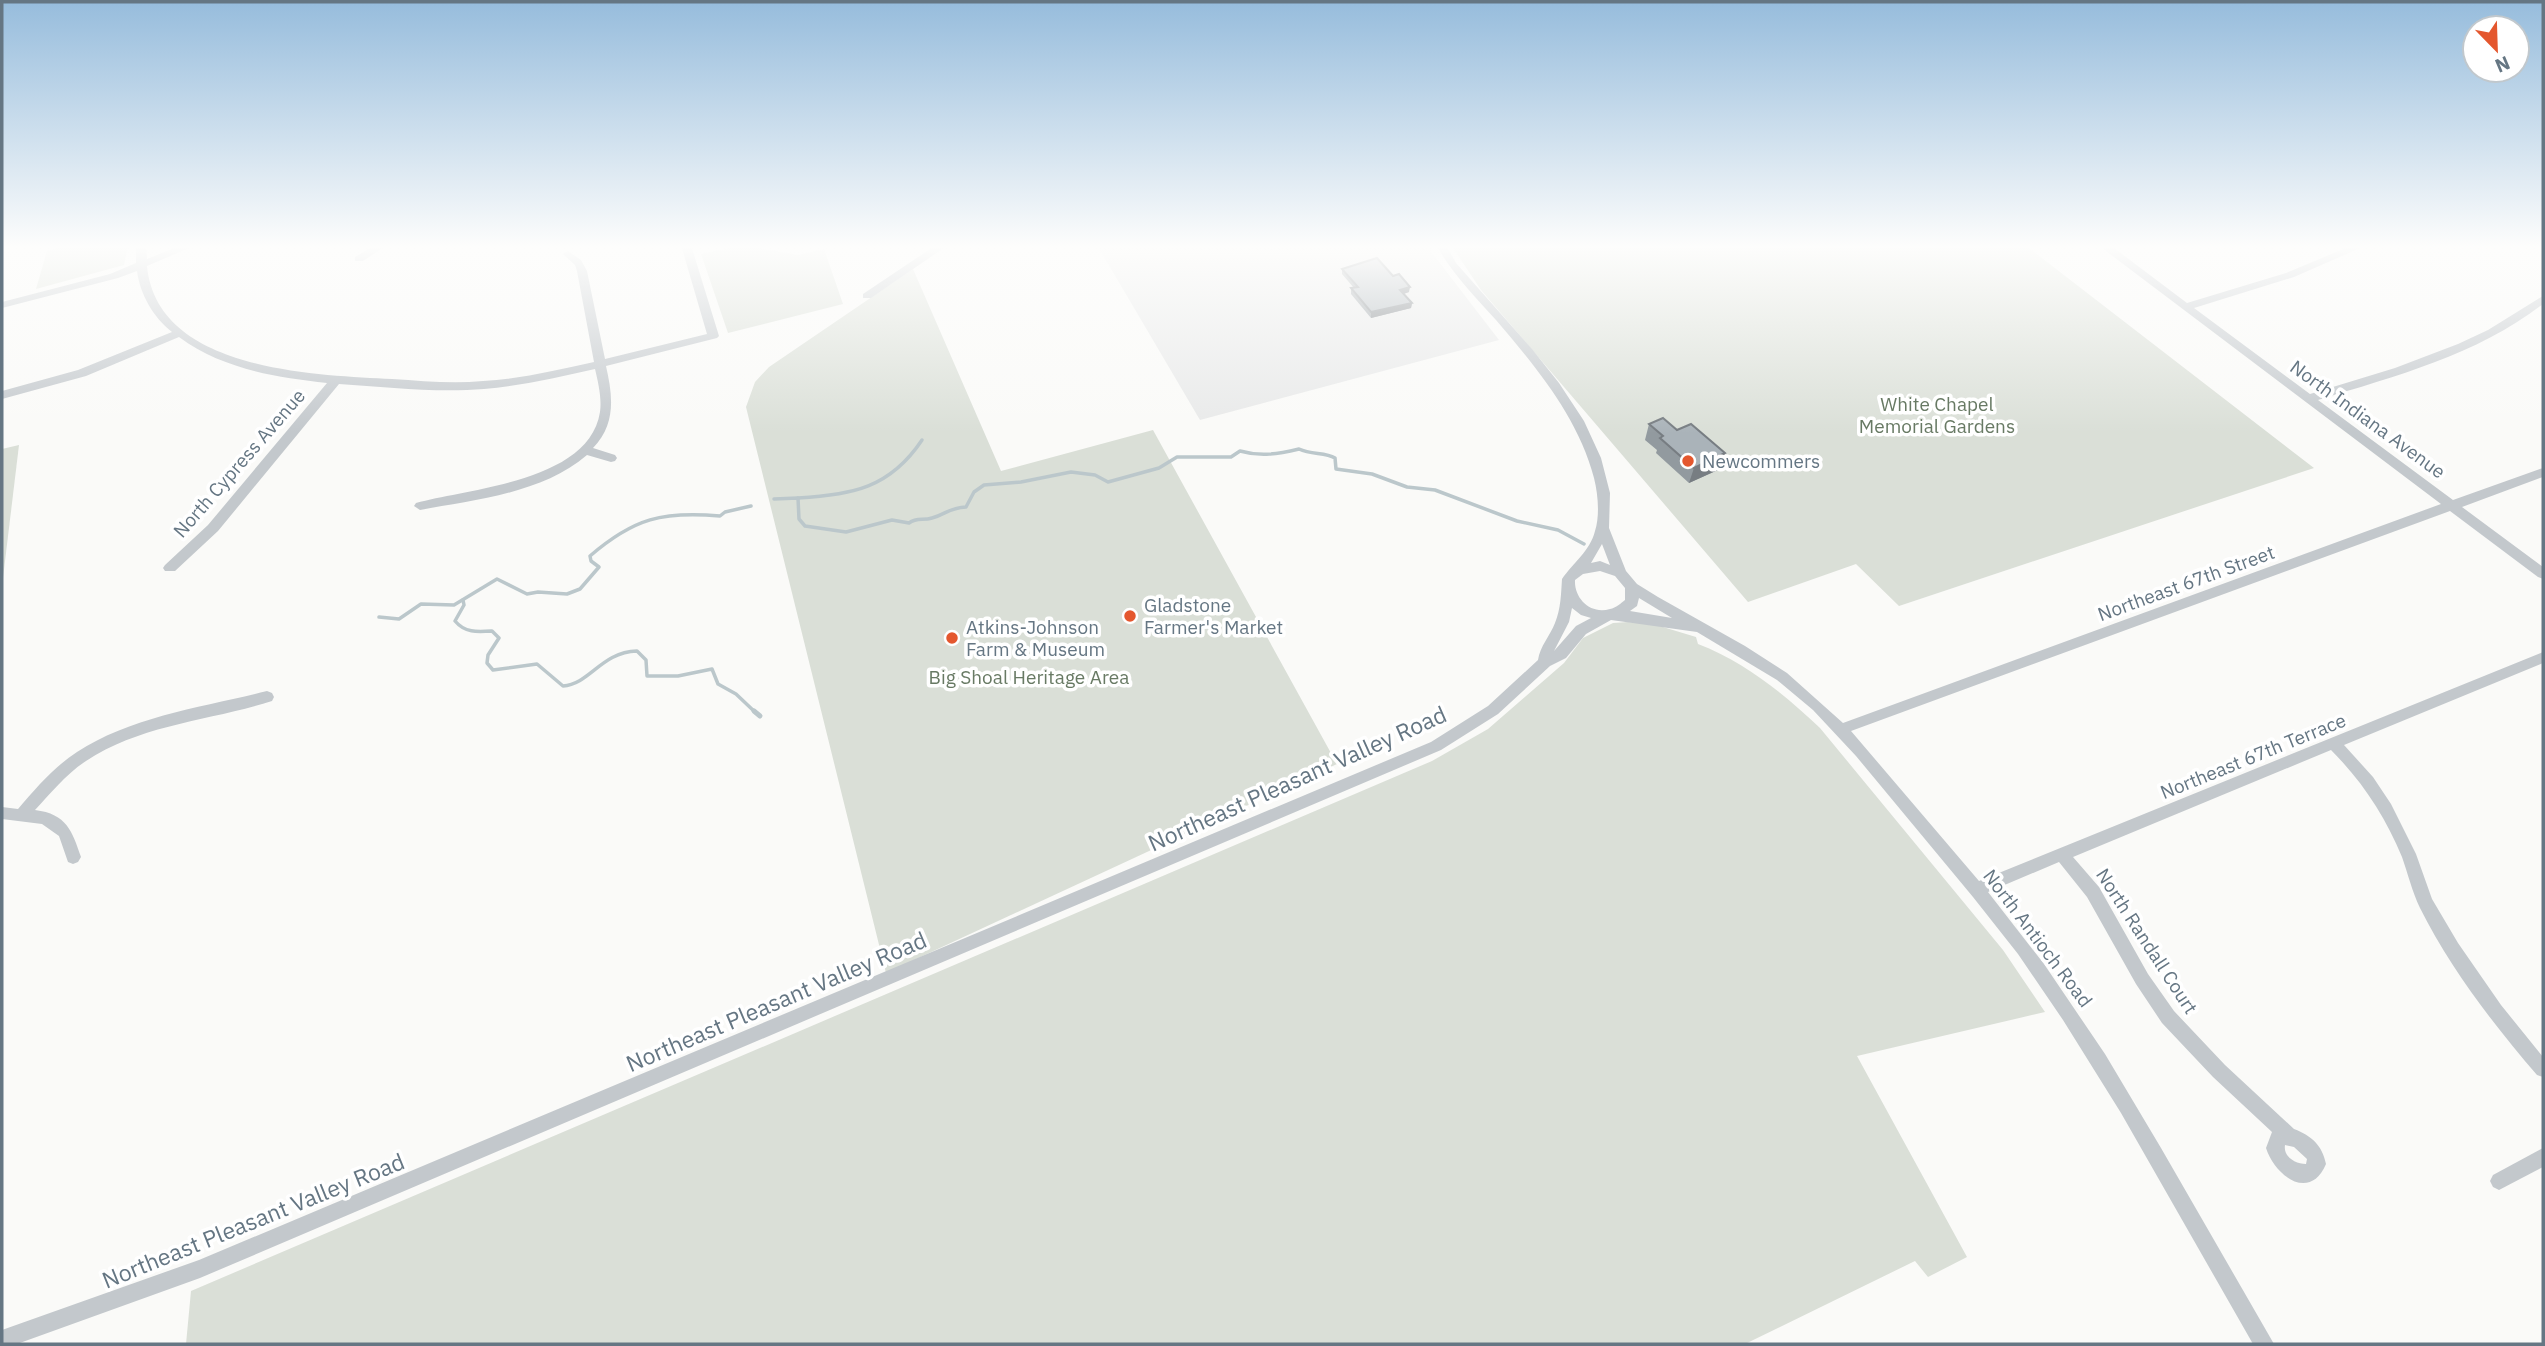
<svg xmlns="http://www.w3.org/2000/svg" width="2545" height="1346" font-family="'IBM Plex Sans',sans-serif">
	<style>
		.built { fill: #e8e9e9 }
		.green { fill: #dadfd7 }
		.lines { fill: none; stroke-linecap: round; stroke-linejoin: round }
		.stream-far1 { stroke: #bbc7cb; stroke-width: 3.5 }
		.stream { stroke: #bbc7cb; stroke-width: 5 }
		.minor { fill: #c3c8cc; fill-rule: evenodd }
		.wall { fill: #929a9f }
		.shaded-wall { fill: #777d82 }
		.building { fill: #aab3b9; stroke: #777d82; stroke-width: 2 }
		.poi-dot { fill: #e4572e; stroke: #fff; stroke-width: 2.5 }
		.labels { text-anchor: middle; dominant-baseline: central; stroke-width: 7; stroke-linejoin: round; paint-order: stroke }
		.park-label { font-size: 19px; fill: #687a64; stroke: #fff }
		.street-label { font-size: 19px; fill: #657683; stroke: #fff }
		.poi-label { font-size: 19px; fill: #657683; stroke: #fff; text-anchor: start }
		.near-street-label { font-size: 23px; fill: #657683; stroke: #fff }
	</style>
	<rect width="100%" height="100%" fill="#fafaf8"/>
	<path class="built" d="M1097,245H1426L1499,340L1200,420Z"/>
	<g class="green">
		<path d="M67,245H128L124,265L36,289L47,251Z"/>
		<path d="M743,245L798,255L824,249L843,304L728,333L701,254Z"/>
		<path d="M1451,245H2025L2314,468L1899,606L1856,564L1748,602L1481,290Z"/>
		<path d="M913,269L1001,471L1153,430L1337,764L886,973L746,407L755,382L769,367Z"/>
		<path d="M19,445L2,586V449Z"/>
		<path d="M1628,622L1653,624L1696,637L1698,644C1745,662 1784,694 1820,728L2003,950L2045,1012L1857,1056L1967,1257L1928,1277L1915,1261L1745,1344H186L191,1291L1432,761L1488,729L1564,663L1583,638L1613,623Z"/>
	</g>
	<g class="lines">
		<g class="stream-far1">
			<path d="M798,498C852,495 890,488 922,440"/>
			<path d="M774,499L798,498L799,519L805,526L846,532L892,520L909,523C917,517 923,521 932,518C947,514 948,508 966,507L974,492L984,485L1021,482L1071,472L1095,475L1108,482L1159,468L1177,457H1231L1240,451C1261,457 1278,454 1299,449C1312,455 1325,452 1335,458L1336,469L1372,474L1407,487L1435,490L1517,521L1558,530L1584,544"/>
			<path d="M463,600L464,605L455,621C465,633 477,632 492,631L499,638L488,655L487,663L493,670L537,664L563,686C590,684 601,652 637,651L646,660L647,676H678L712,669L718,684L736,694L756,713"/>
			<path d="M379,617L399,619L421,604L454,605L497,579L527,594L538,592L567,594L580,589L599,567L591,561L590,556C634,518 663,511 720,516L725,512L751,506"/>
		</g>
		<path class="stream" d="M754,711L760,716"/>
		<g class="minor">
			<path d="M136,245H146L147,259L182,245H196L147,266C157,371 315,375 392,379C423,381 453,384 483,381C520,379 557,370 594,362L577,271L575,265L563,254L568,251L581,260L587,271L605,359L707,334L681,245H691L719,336L717,338L606,366C613,397 616,424 593,448L615,455L617,458L615,461L611,462L587,455C543,493 475,500 420,510L414,506L416,503C469,488 589,482 600,412C602,398 598,382 595,369C559,377 522,386 484,389C436,393 387,387 339,384L218,531L175,571H165L163,568L165,565L208,525L327,383C275,377 222,369 179,337L86,376L2,399V391L78,370L172,332C153,317 140,294 137,271L118,278L2,308V302L110,274L136,263Z"/>
			<path d="M375,245H387L363,261H355V257Z"/>
			<path d="M936,245H948L871,298H863V294Z"/>
			<path d="M1436,245H1446L1456,263L1532,349L1559,383L1584,421L1601,458L1610,493L1609,528L1626,571L1637,584L1658,597L1745,646L1787,673L1843,723L2441,504L2098,245H2110L2187,303L2286,273L2353,245H2367L2294,277L2194,308L2310,394L2395,368L2458,344L2488,330L2543,296V304C2477,355 2396,376 2318,400L2453,500L2543,468V477L2462,507L2543,567V579L2538,577L2450,511L1851,731L1979,881L2543,652V663L2344,745L2373,777L2391,804L2416,854L2432,899L2458,943L2501,1005L2543,1057V1077L2537,1075C2493,1024 2450,968 2420,908C2412,891 2408,874 2402,857C2385,816 2362,781 2331,750L2073,857L2099,887L2148,974L2174,1011L2225,1065L2294,1129C2312,1136 2322,1145 2326,1164C2310,1202 2275,1176 2266,1148L2272,1132L2213,1077L2162,1023L2136,984L2087,897L2059,862L1988,892L2044,964L2105,1054L2161,1148L2274,1344H2253L2121,1113L2063,1020L2018,954L1973,897L1856,756L1813,710L1777,680L1697,632L1611,620L1586,634L1566,658L1550,666L1498,714L1441,750L200,1278L17,1344H2V1330L199,1260L1431,742L1488,706L1538,660C1540,646 1550,636 1555,623C1561,608 1561,594 1562,579C1573,563 1590,551 1595,531C1600,515 1598,494 1594,478C1578,417 1536,367 1496,320C1474,296 1452,273 1436,245ZM1602,544L1610,565L1600,561L1591,563ZM1600,571L1615,576L1625,588V600C1621,603 1616,608 1610,609C1591,615 1574,599 1575,580L1583,574ZM1639,598L1672,618L1630,611L1637,606ZM1572,608L1581,615L1591,618L1576,626L1554,651L1569,622ZM2285,1145L2294,1147L2307,1159L2306,1164C2296,1164 2283,1157 2285,1145Z"/>
			<path d="M267,691L272,693L274,697L272,701C210,721 142,724 86,761C66,774 51,793 35,810C67,814 72,831 81,857L78,862L73,864L68,862L59,836L42,824L2,819V807L18,809C36,788 54,767 77,752C132,716 204,707 267,691Z"/>
			<path d="M2543,1148V1167L2499,1190L2493,1187L2490,1181L2493,1175Z"/>
		</g>
	</g>
	<g class="wall">
		<path d="M1342,269L1393,276L1409,292L1404,294L1412,303L1411,308L1371,318L1351,294V288H1354L1342,274Z"/>
		<path d="M1649,424L1725,453L1720,469L1689,483L1656,453L1657,450L1645,440Z"/>
	</g>
	<g class="shaded-wall">
		<path d="M1410,287L1409,292L1399,295L1400,290Z"/>
		<path d="M1412,303L1411,308L1371,318V312Z"/>
		<path d="M1725,453L1720,469L1689,483L1694,468Z"/>
	</g>
	<g class="building">
		<path d="M1377,258L1393,276L1399,274L1410,287L1400,290L1412,303L1371,312L1351,288L1358,287L1342,269Z"/>
		<path d="M1663,418L1677,430L1691,424L1725,453L1694,468L1660,438L1663,436L1649,424Z"/>
	</g>
	<linearGradient id="sky" x2="0" y2="1"><stop stop-color="#96bcdc"/><stop offset="0.57" stop-color="#fdfdfc"/><stop offset="1" stop-color="#fdfdfc" stop-opacity="0"/></linearGradient>
	<rect width="2545" height="433" fill="url(#sky)"/>
	<g class="poi-dot">
		<circle cx="1688" cy="461" r="7"/>
		<circle cx="1130" cy="616" r="7"/>
		<circle cx="952" cy="638" r="7"/>
	</g>
	<g class="labels">
		<g class="park-label">
			<text x="1937" y="404">White Chapel<tspan x="1937" dy="22">Memorial Gardens</tspan></text>
			<text x="1029" y="677">Big Shoal Heritage Area</text>
		</g>
		<g class="street-label">
			<text transform="translate(2368 419) rotate(36)">North Indiana Avenue</text>
			<text transform="translate(239 463) rotate(-49)">North Cypress Avenue</text>
			<text transform="translate(2186 583) rotate(-20)">Northeast 67th Street</text>
			<text transform="translate(2253 756) rotate(-22)">Northeast 67th Terrace</text>
			<text transform="translate(2038 938) rotate(53)">North Antioch Road</text>
			<text transform="translate(2147 941) rotate(57)">North Randall Court</text>
		</g>
		<g class="poi-label">
			<text x="1702" y="461">Newcommers</text>
			<text x="1144" y="605">Gladstone<tspan x="1144" dy="22">Farmer's Market</tspan></text>
			<text x="966" y="627">Atkins-Johnson<tspan x="966" dy="22">Farm &amp; Museum</tspan></text>
		</g>
		<g class="near-street-label">
			<text transform="translate(1297 778) rotate(-24)">Northeast Pleasant Valley Road</text>
			<text transform="translate(776 1001) rotate(-23)">Northeast Pleasant Valley Road</text>
			<text transform="translate(253 1220) rotate(-22)">Northeast Pleasant Valley Road</text>
		</g>
	</g>
	<rect width="2545" height="1346" fill="none" stroke="#657683" stroke-width="7"/>
	<g transform="translate(2496 49) rotate(157)"><circle r="33" fill="#ffffff" stroke="#c1c8cd" stroke-width="2"/>
	<path d="M0-5L12 26L0 18L-12 26Z" fill="#e4572e"/>
	<text y="-10" font-size="19" font-weight="bold" text-anchor="middle" fill="#657683">N</text>
	</g>
</svg>
